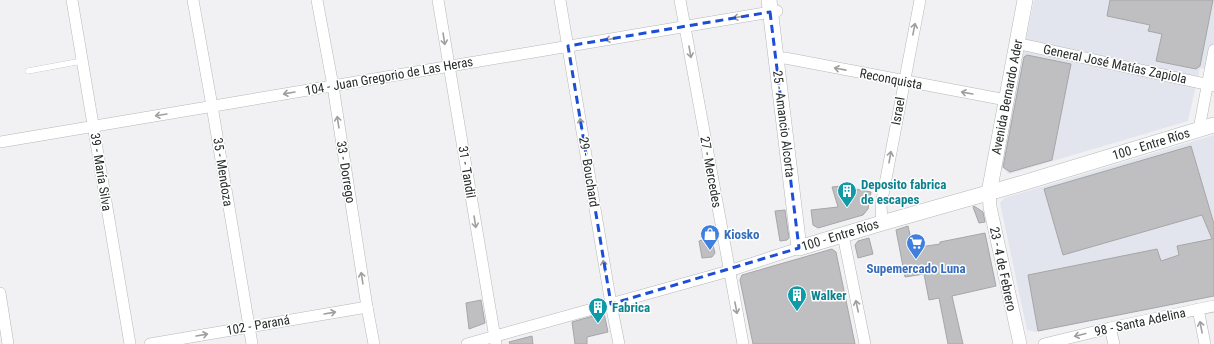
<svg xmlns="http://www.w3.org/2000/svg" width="1214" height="344" font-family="'Roboto Condensed',sans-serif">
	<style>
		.built { fill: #e3e5ee }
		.building { fill: #bfbfc1; stroke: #a5a6a7 }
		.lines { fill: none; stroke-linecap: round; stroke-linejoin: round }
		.service-casing { stroke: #b6b7b9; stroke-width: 6 }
		.minor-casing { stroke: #b6b7b9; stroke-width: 12 }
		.tertiary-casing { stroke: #b6b7b9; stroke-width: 14 }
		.secondary-casing { stroke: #b6b7b9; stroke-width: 16 }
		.service { stroke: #fff; stroke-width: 5.5 }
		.minor { stroke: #fff; stroke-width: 11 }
		.tertiary { stroke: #fff; stroke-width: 13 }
		.secondary { stroke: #fff; stroke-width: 15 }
		.oneway { stroke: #9f9f9f }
		.marked { fill: none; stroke: #1d4ed8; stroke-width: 3; stroke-dasharray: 8 5; stroke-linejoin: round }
		.labels { text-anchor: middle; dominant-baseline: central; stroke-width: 3; stroke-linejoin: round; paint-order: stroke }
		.street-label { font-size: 13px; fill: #292a2a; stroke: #feffff }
		.culture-label { font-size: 13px; font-weight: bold; fill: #0d838f; stroke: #feffff; text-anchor: start }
		.shop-label { font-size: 13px; font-weight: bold; fill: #366cbe; stroke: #feffff; text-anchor: start }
	</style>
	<rect width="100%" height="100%" fill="#f1f1f3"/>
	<g class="built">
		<path d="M1034,0H1214V70L1200,68L1188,121L1009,174L1000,166Z"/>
		<path d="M1214,135V296L1036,332L1027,330L1000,203L1004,198Z"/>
	</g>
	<g class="building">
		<path d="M1110,0H1213L1200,66L1196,69L1156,61L1162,34L1148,31L1150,25L1107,16Z"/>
		<path d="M1027,55L1071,64L1052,160L1010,172L1003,167L1024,57Z"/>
		<path d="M1191,146L1214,224V296L1038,331L1028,275L1157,249L1161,261L1179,255L1177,246L1212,239L1202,215L1063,255L1044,189Z"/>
		<path d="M841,186L871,192L868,209L863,215L818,228L813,225L811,210L838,207L832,187Z"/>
		<path d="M974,206L983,212L985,222L979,223L973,207Z"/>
		<path d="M785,210L789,238L787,240L780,241L775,211Z"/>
		<path d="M908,226L913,248L940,244V242L985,233L996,286L952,296L963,344H948L939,298L929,300L924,274L905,277L896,230Z"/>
		<path d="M711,237L715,253L712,257L702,258L699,241Z"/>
		<path d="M869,238L873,254L858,258L855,245L858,241Z"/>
		<path d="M832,249L836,252L855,344H753L740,280L742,275Z"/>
		<path d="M481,300L485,323L469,329L466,303Z"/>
		<path d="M604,313L608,332L587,337V344H575L572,322Z"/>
		<path d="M532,336L533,344H510L509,342Z"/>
	</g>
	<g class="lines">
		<g class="service-casing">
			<path id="service" d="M28,71L82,61"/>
		</g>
		<g class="minor-casing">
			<g id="minor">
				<path d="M72,0L130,344"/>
				<path d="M193,0L212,106L252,344"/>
				<path d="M317,0L333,86L367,307L374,344"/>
				<path d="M438,0L496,344"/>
				<path d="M560,0L611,304L619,344"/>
				<path d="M680,0L743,344"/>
				<path d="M1016,43L1214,86"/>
				<path d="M776,59L785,58L1006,100"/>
				<path d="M1199,129L1214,50"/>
				<path d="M0,142L777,11"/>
				<path d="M882,223L881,205L920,0"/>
				<path d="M843,235L865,344"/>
				<path d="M0,293L8,344"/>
				<path d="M1198,309L1205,344"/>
				<path d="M1110,328L1114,344"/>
				<path d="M150,344L367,307"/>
				<path d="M467,344L729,271L799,248"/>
				<path d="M1044,344L1110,328L1214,306"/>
			</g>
		</g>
		<g class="tertiary-casing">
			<path id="tertiary" d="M989,193L990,207L1020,344"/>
		</g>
		<g class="secondary-casing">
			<g id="secondary">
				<path d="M769,0L799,248L882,223L1016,185L1214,125"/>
				<path d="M989,193L1025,0"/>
			</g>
		</g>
		<use href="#service" class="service"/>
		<use href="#minor" class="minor"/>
		<use href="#tertiary" class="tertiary"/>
		<use href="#secondary" class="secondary"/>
	</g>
	<defs><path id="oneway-shaft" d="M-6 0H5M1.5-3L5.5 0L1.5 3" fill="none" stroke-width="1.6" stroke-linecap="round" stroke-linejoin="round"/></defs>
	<g class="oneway">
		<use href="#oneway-shaft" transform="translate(739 17) rotate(171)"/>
		<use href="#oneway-shaft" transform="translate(914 29) rotate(-79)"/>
		<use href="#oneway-shaft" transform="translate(444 39) rotate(81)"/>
		<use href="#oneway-shaft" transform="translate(611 39) rotate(170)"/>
		<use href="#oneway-shaft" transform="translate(690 52) rotate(80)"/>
		<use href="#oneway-shaft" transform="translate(840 69) rotate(-169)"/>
		<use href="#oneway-shaft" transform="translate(289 93) rotate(170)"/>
		<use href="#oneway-shaft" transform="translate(967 93) rotate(-170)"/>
		<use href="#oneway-shaft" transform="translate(161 115) rotate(171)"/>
		<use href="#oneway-shaft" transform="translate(338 122) rotate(-99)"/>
		<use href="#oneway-shaft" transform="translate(581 124) rotate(-99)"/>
		<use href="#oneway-shaft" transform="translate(890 157) rotate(-80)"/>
		<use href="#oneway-shaft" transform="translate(475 222) rotate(81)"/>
		<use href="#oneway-shaft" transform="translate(604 266) rotate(-99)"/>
		<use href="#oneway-shaft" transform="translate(362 278) rotate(-99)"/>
		<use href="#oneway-shaft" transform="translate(857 306) rotate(-102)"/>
		<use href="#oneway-shaft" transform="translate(736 308) rotate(79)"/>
		<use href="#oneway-shaft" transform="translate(330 313) rotate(-10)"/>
		<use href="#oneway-shaft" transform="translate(1201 327) rotate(-101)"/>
		<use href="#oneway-shaft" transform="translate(202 335) rotate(-10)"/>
		<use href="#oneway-shaft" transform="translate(1080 335) rotate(166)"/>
	</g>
	<path class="marked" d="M770,12L799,248L611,304L568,46Z"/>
	<defs>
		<g id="building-pin" transform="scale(1)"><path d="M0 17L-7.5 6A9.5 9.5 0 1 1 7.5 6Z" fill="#0f9aa8" stroke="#feffff"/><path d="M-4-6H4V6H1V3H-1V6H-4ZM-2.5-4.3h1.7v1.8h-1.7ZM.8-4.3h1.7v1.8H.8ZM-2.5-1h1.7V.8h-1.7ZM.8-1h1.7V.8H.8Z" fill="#fff"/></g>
		<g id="shop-pin" transform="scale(1)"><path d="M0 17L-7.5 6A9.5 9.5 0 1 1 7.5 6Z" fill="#3f7fe0" stroke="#feffff"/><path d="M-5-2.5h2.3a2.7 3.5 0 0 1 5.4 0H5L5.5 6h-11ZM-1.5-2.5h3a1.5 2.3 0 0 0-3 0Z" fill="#fff"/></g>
		<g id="supermarket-pin" transform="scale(1)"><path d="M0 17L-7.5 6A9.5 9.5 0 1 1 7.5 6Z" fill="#3f7fe0" stroke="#feffff"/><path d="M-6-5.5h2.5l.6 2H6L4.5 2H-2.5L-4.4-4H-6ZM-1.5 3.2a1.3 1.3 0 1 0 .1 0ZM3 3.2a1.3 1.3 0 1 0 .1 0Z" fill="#fff"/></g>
	</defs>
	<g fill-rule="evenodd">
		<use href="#building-pin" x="847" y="191"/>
		<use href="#shop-pin" x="710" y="234"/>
		<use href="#supermarket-pin" x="916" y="243"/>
		<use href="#building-pin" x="797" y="295"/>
		<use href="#building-pin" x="598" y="307"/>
	</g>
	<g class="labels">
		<g class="street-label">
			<text transform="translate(1115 64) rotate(12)">General José Matías Zapiola</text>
			<text transform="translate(389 76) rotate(-10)">104 - Juan Gregorio de Las Heras</text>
			<text transform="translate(891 79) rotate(11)">Reconquista</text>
			<text transform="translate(1007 97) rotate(-79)">Avenida Bernardo Ader</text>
			<text transform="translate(898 111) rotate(-80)">Israel</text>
			<text transform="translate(784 124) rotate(83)">25 - Amancio Alcorta</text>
			<text transform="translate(1151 144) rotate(-17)">100 - Entre Ríos</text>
			<text transform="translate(101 172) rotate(81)">39 - María Silva</text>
			<text transform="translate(223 172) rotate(81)">35 - Mendoza</text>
			<text transform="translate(346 172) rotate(81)">33 - Dorrego</text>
			<text transform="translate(467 172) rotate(81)">31 - Tandil</text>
			<text transform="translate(589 172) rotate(81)">29 - Bouchard</text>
			<text transform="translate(711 172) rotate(80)">27 - Mercedes</text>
			<text transform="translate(840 235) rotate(-17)">100 - Entre Ríos</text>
			<text transform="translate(1003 269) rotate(78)">23 - 4 de Febrero</text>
			<text transform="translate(1140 322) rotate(-12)">98 - Santa Adelina</text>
			<text transform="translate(258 325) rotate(-10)">102 - Paraná</text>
		</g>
		<g class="culture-label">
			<text x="861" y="184">Deposito fabrica<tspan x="861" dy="15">de escapes</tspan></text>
			<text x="811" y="295">Walker</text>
			<text x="612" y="307">Fabrica</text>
		</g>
		<g class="shop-label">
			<text x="724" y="234">Kiosko</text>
			<text x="916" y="268" text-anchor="middle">Supemercado Luna</text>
		</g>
	</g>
</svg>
